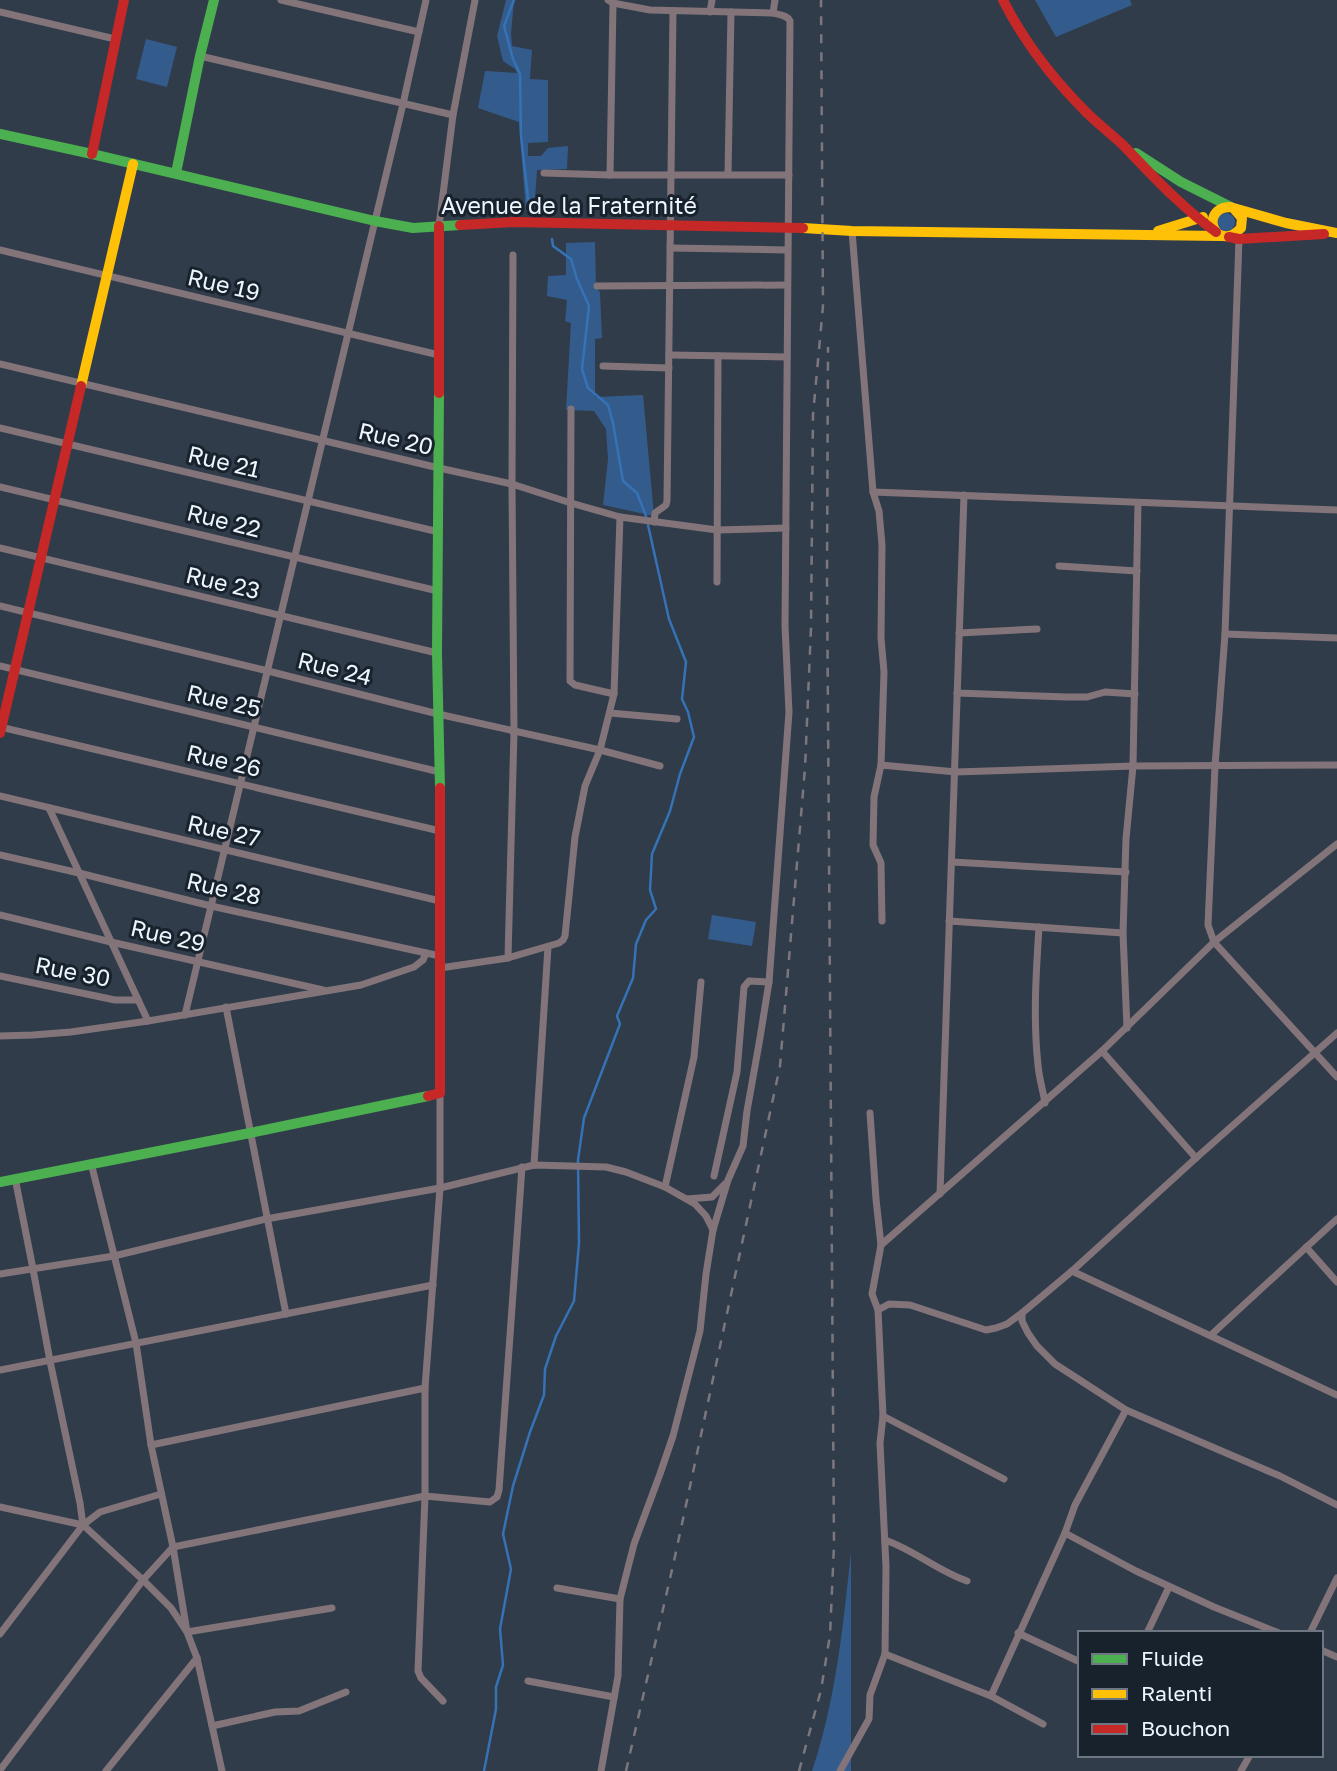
<svg xmlns="http://www.w3.org/2000/svg" width="1337" height="1771" font-family="'Golos Text',sans-serif">
	<style>
		.green { fill: #335c8c }
		.lines { fill: none; stroke-linecap: round; stroke-linejoin: round }
		.stream { stroke: #3572b6; stroke-width: 2.5 }
		.street { stroke: #83747a; stroke-width: 7 }
		.fast { stroke: #4caf50; stroke-width: 10 }
		.slow { stroke: #ffc107; stroke-width: 10 }
		.jam { stroke: #c62828; stroke-width: 10 }
		.rail { stroke: #7c777d; stroke-width: 2.5; stroke-dasharray: 9 9; stroke-linecap: butt }
		.labels { text-anchor: middle; dominant-baseline: central; stroke-width: 6; stroke-linejoin: round; paint-order: stroke }
		.street-label { font-size: 23px; fill: #edf5fe; stroke: #18222d }
	</style>
	<rect width="100%" height="100%" fill="#303c4a"/>
	<g class="green">
		<path d="M506,0H514L511,34L512,46L532,50L530,79L548,80V142L528,143V156H541L548,148L568,146L567,169L537,170L534,212H526L519,122L478,108L485,71L517,73L515,69L503,61L497,36Z"/>
		<path d="M1035,0H1130L1132,5L1056,37Z"/>
		<path d="M146,39L177,47L167,87L136,79Z"/>
		<circle cx="1226" cy="222" r="9"/>
		<path d="M595,242L596,288L600,292L602,338L595,339V397L643,395L654,516L603,505L608,459L606,429L594,411L566,410L571,323L565,321L567,300L547,296L548,276L566,275V243Z"/>
		<path d="M712,915L756,922L752,946L708,939Z"/>
		<path d="M851,1552V1771H812C836,1700 843,1626 851,1552Z"/>
	</g>
	<g class="lines">
		<g class="stream">
			<path d="M514,0L504,26L513,59L520,74L521,136L529,207"/>
			<path d="M552,239L553,246L571,259L577,279L589,306L582,369L588,388L608,405L613,423L623,481L637,493L646,516"/>
			<path d="M484,1771L496,1709V1687L503,1665L500,1629L511,1569L503,1534L513,1486L530,1432L544,1395L545,1369L556,1336L574,1301L579,1243L578,1160L584,1118L620,1024L617,1016L633,978L636,944L646,920L656,909L650,890L652,854L670,811L680,774L694,737L688,712L682,699L686,662L669,619L648,525"/>
		</g>
		<g class="street">
			<path d="M281,0L419,32"/>
			<path d="M0,12L115,39"/>
			<path d="M710,12L712,0"/>
			<path d="M773,13L775,0"/>
			<path d="M200,56L453,115"/>
			<path d="M544,173L610,175H789"/>
			<path d="M728,174L731,12"/>
			<path d="M610,175L613,3"/>
			<path d="M439,226L453,115L475,0"/>
			<path d="M852,231L873,492L879,511L882,545L881,638L884,672L881,765L956,772L1133,766L1337,765"/>
			<path d="M1239,239L1225,634L1215,766L1208,925L1214,942L1337,1077"/>
			<path d="M670,248L787,250"/>
			<path d="M0,250L439,355"/>
			<path d="M597,286L787,285"/>
			<path d="M669,355L787,357"/>
			<path d="M0,364L439,468L512,484L571,503L620,517L717,530L786,528"/>
			<path d="M603,366L669,368"/>
			<path d="M571,409L570,681L575,685L614,694"/>
			<path d="M0,428L439,532"/>
			<path d="M0,487L438,591"/>
			<path d="M873,492L1337,510"/>
			<path d="M654,522L655,513L666,505L667,501L673,11"/>
			<path d="M0,548L437,653"/>
			<path d="M1059,566L1137,571"/>
			<path d="M717,582L718,356"/>
			<path d="M0,606L268,671L438,714L600,750L660,766"/>
			<path d="M959,633L1037,629"/>
			<path d="M1225,634L1337,638"/>
			<path d="M0,666L440,772"/>
			<path d="M957,693L1067,697H1087L1105,692L1135,694"/>
			<path d="M610,713L677,719"/>
			<path d="M0,727L440,831"/>
			<path d="M881,765L874,797L873,845L881,863L882,921"/>
			<path d="M0,796L440,901"/>
			<path d="M49,808L148,1021"/>
			<path d="M0,855L79,873L211,906L440,956"/>
			<path d="M952,862L1126,872"/>
			<path d="M0,915L111,942L323,990"/>
			<path d="M949,921L1123,933"/>
			<path d="M1039,927C1036,973 1033,1019 1038,1065C1039,1078 1043,1090 1045,1103"/>
			<path d="M508,958L514,732L512,484L513,255"/>
			<path d="M440,968L508,958L559,943L563,940L565,936L575,837L585,786L600,750L614,694L620,517"/>
			<path d="M0,976L115,1000H138"/>
			<path d="M226,1007L286,1314"/>
			<path d="M185,1015L403,104L426,0"/>
			<path d="M1127,1028L1123,933L1126,839L1133,766L1138,503"/>
			<path d="M0,1036L33,1035L71,1032L148,1021L361,985L414,967L423,960L426,953"/>
			<path d="M1102,1051L1196,1158"/>
			<path d="M440,1093V1188L425,1388V1496L418,1671L421,1678L443,1701"/>
			<path d="M91,1163L136,1343L151,1445L173,1547L187,1632L197,1658L222,1771"/>
			<path d="M534,1165L548,947"/>
			<path d="M714,1176L737,1072L744,987L749,981L769,982"/>
			<path d="M665,1187L694,1057L701,982"/>
			<path d="M940,1194L964,495"/>
			<path d="M687,1199L712,1197L725,1184"/>
			<path d="M881,1245L1102,1051L1214,942L1337,844"/>
			<path d="M1306,1247L1337,1282"/>
			<path d="M1072,1271L1337,1395"/>
			<path d="M0,1274L114,1256L266,1219L440,1188L534,1165L606,1167L626,1172L665,1187L695,1204L706,1216L713,1230"/>
			<path d="M878,1310L889,1304L910,1305L986,1330L996,1328L1007,1324L1022,1313L1072,1271L1196,1158L1337,1033"/>
			<path d="M1022,1313V1321L1028,1333L1037,1346L1055,1364L1126,1410L1280,1476L1337,1505"/>
			<path d="M1211,1335L1337,1219"/>
			<path d="M0,1370L433,1285"/>
			<path d="M883,1416L1004,1479"/>
			<path d="M151,1445L425,1388"/>
			<path d="M0,1507L83,1525L143,1580L171,1608L187,1632L332,1608"/>
			<path d="M83,1525L100,1512L161,1494"/>
			<path d="M1065,1533L1136,1571L1214,1607L1279,1633"/>
			<path d="M885,1540C914,1550 938,1571 967,1581"/>
			<path d="M557,1588L620,1599"/>
			<path d="M1018,1633L1080,1662"/>
			<path d="M1147,1633L1169,1587"/>
			<path d="M1310,1633L1337,1578"/>
			<path d="M0,1634L83,1525L80,1503L50,1361L33,1269L15,1178"/>
			<path d="M1321,1650L1337,1657"/>
			<path d="M885,1654L991,1696L1043,1724"/>
			<path d="M528,1681L614,1697"/>
			<path d="M991,1696L1065,1533L1075,1505L1126,1410"/>
			<path d="M212,1726L275,1712L299,1711L346,1692"/>
			<path d="M0,1770L143,1580L173,1547L425,1496L490,1502L497,1497L499,1490L522,1167"/>
			<path d="M106,1771L197,1658"/>
			<path d="M601,1771L618,1676L620,1599L634,1544L660,1474L673,1436L700,1331L706,1274L713,1230L728,1180L743,1146L747,1111L760,1038L769,982L789,712L785,626L790,21C787,15 780,15 773,13L650,10L613,3L608,0"/>
			<path d="M840,1771L869,1719L870,1695L885,1654L886,1567L880,1443L883,1416L878,1310L872,1294L881,1245L876,1199L870,1113"/>
			<path d="M1241,1771L1250,1755"/>
		</g>
		<g class="fast">
			<path d="M0,134L92,154L375,221L413,228L460,225"/>
			<path d="M1136,153L1181,182L1231,207"/>
			<path d="M176,173L200,56L214,0"/>
			<path d="M439,393L437,653L440,788"/>
			<path d="M0,1182L250,1133L428,1096"/>
		</g>
		<g class="slow">
			<path d="M1235,210L1242,218L1241,228C1234,235 1228,239 1218,234C1207,222 1214,207 1230,207L1286,223L1337,233"/>
			<path d="M803,228L852,231L1221,236"/>
			<path d="M1158,231L1203,217"/>
			<path d="M81,386L133,164"/>
		</g>
		<g class="jam">
			<path d="M1003,0C1024,42 1053,79 1086,112C1097,123 1110,133 1122,144C1152,175 1181,207 1216,232"/>
			<path d="M92,154L124,0"/>
			<path d="M460,225L514,222L803,228"/>
			<path d="M439,226V393"/>
			<path d="M1229,237L1239,239L1324,234"/>
			<path d="M0,733L81,386"/>
			<path d="M428,1096L440,1093V788"/>
		</g>
		<g class="rail">
			<path d="M626,1771L674,1561L780,1066L805,768L811,628L813,415L823,306L821,0"/>
			<path d="M799,1771L821,1690L830,1635L834,1545L827,578L828,347"/>
		</g>
	</g>
	<g class="labels">
		<g class="street-label">
			<text x="569" y="205">Avenue de la Fraternité</text>
			<text transform="translate(224 284) rotate(13)">Rue 19</text>
			<text transform="translate(396 438) rotate(13)">Rue 20</text>
			<text transform="translate(224 461) rotate(13)">Rue 21</text>
			<text transform="translate(224 520) rotate(14)">Rue 22</text>
			<text transform="translate(223 582) rotate(13)">Rue 23</text>
			<text transform="translate(335 668) rotate(14)">Rue 24</text>
			<text transform="translate(224 700) rotate(13)">Rue 25</text>
			<text transform="translate(224 760) rotate(13)">Rue 26</text>
			<text transform="translate(224 830) rotate(13)">Rue 27</text>
			<text transform="translate(224 888) rotate(13)">Rue 28</text>
			<text transform="translate(168 935) rotate(13)">Rue 29</text>
			<text transform="translate(73 971) rotate(11)">Rue 30</text>
		</g>
	</g>
	<rect x="1078" y="1631" width="245" height="126" fill="#18222d" stroke="#6d7681" stroke-width="2"/>
	<rect x="1092" y="1654" width="35" height="10" fill="#4caf50" stroke="#6d7681" stroke-width="2"/>
	<text x="1141" y="1666" font-size="21" fill="#edf5fe">Fluide</text>
	<rect x="1092" y="1689" width="35" height="10" fill="#ffc107" stroke="#6d7681" stroke-width="2"/>
	<text x="1141" y="1701" font-size="21" fill="#edf5fe">Ralenti</text>
	<rect x="1092" y="1724" width="35" height="10" fill="#c62828" stroke="#6d7681" stroke-width="2"/>
	<text x="1141" y="1736" font-size="21" fill="#edf5fe">Bouchon</text>
</svg>
